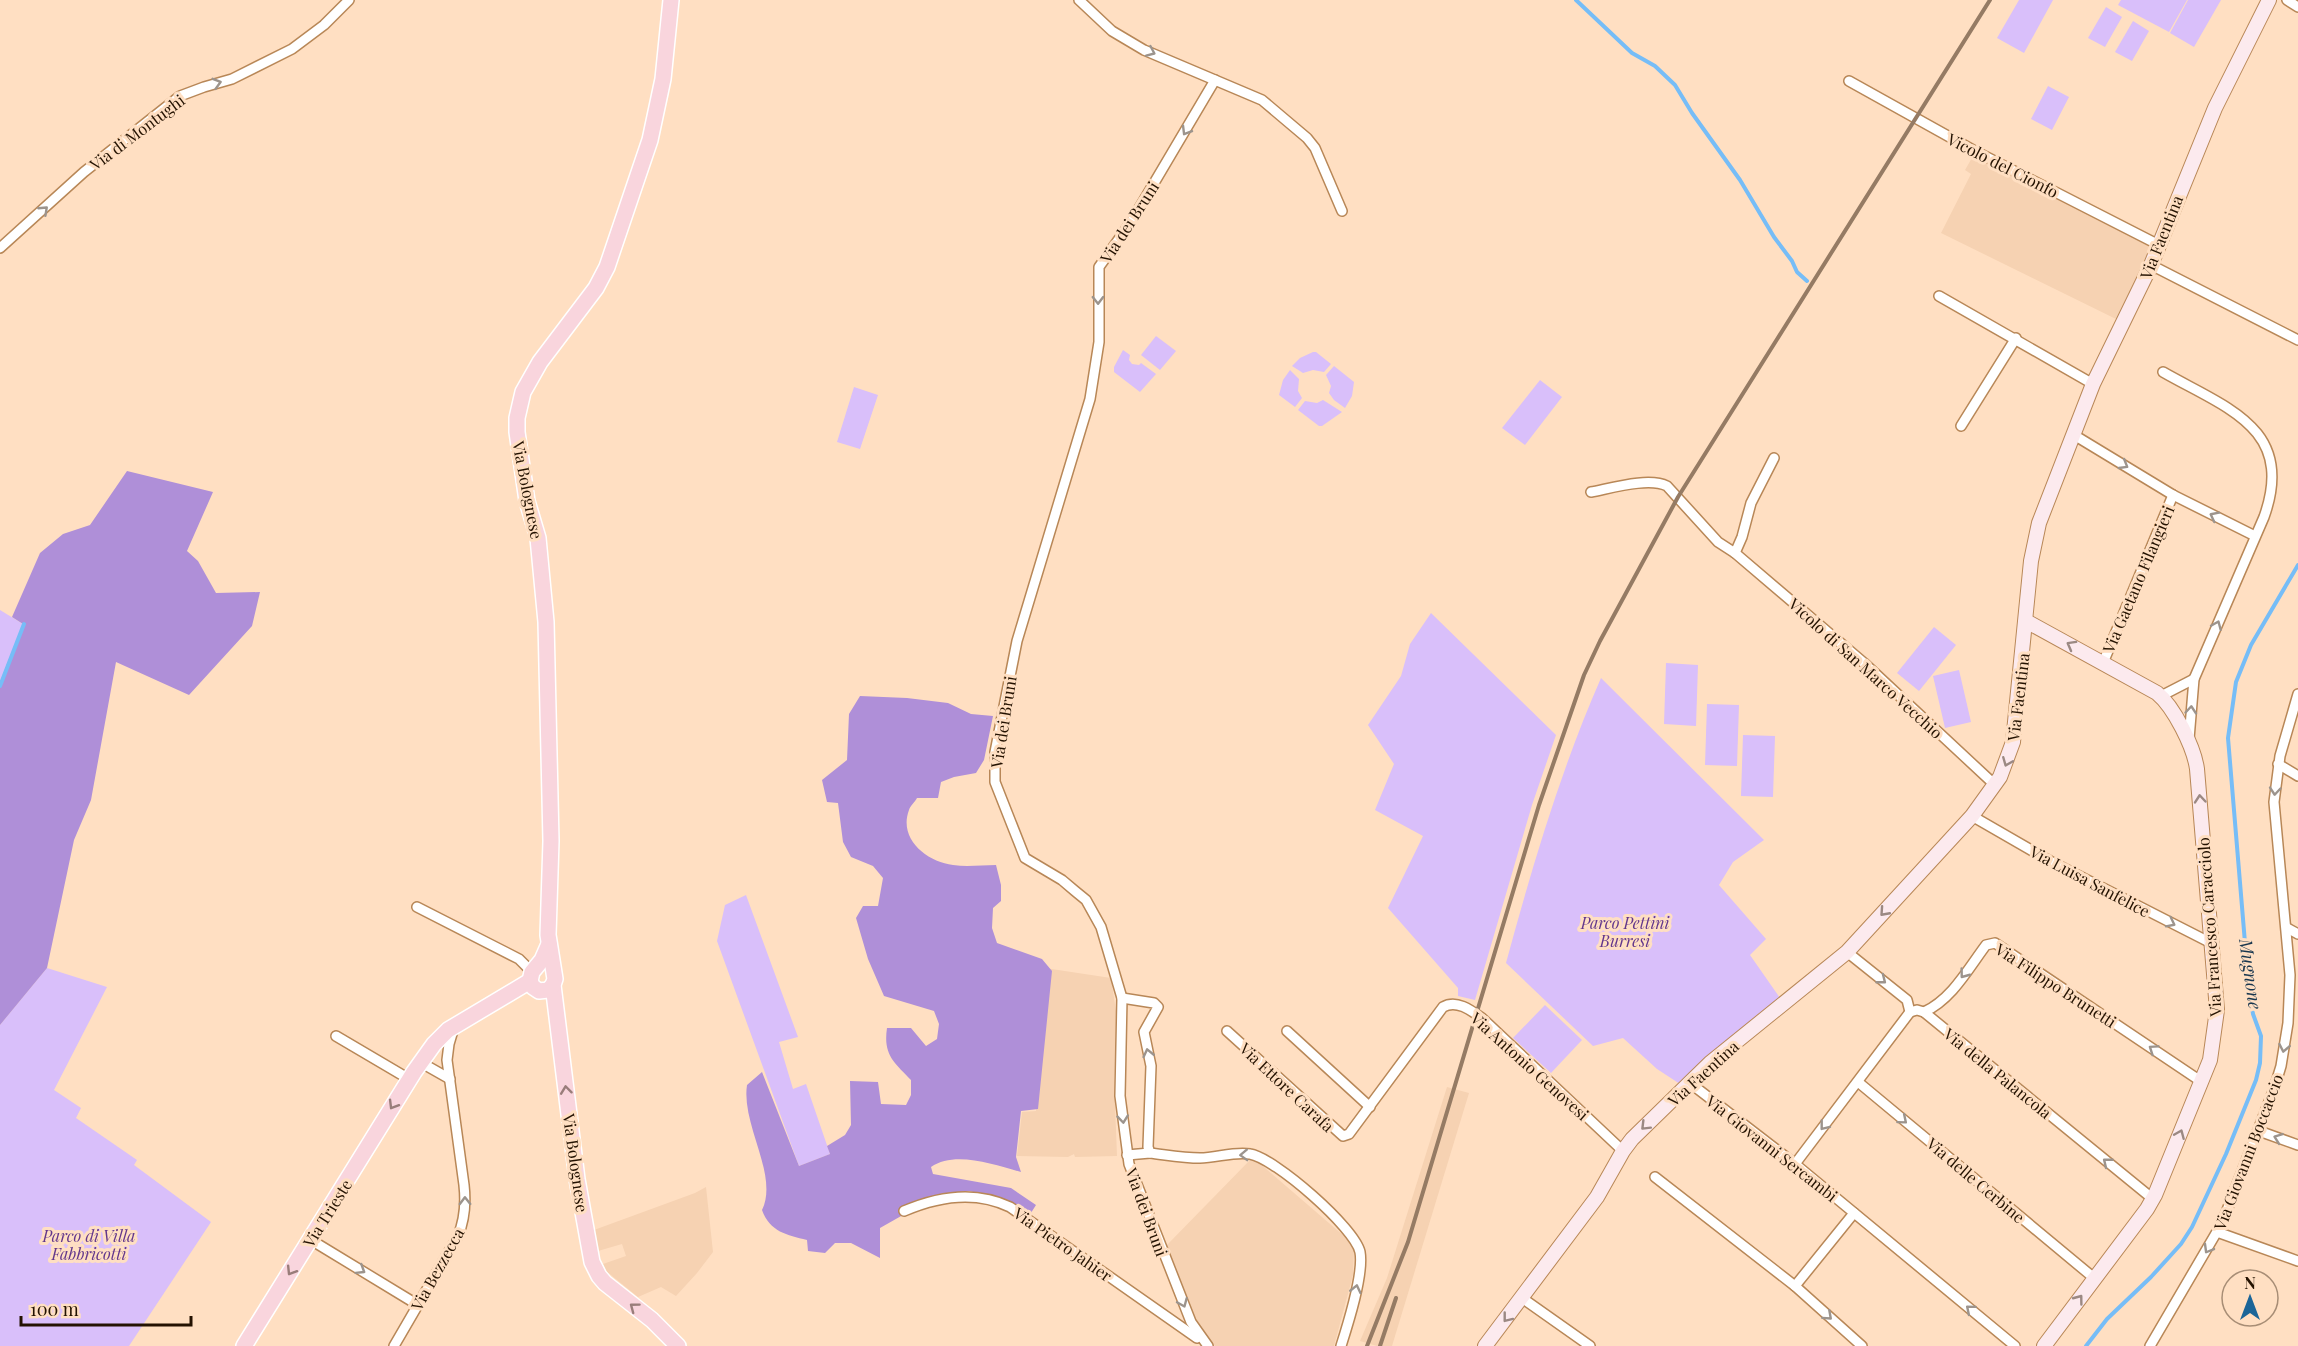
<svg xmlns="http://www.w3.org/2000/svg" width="2298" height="1346" font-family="'Playfair Display',serif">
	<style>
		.built { fill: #f6d2b2 }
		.green { fill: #d9bffa }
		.forest { fill: #af8fd8 }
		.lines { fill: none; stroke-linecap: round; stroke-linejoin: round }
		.stream { stroke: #76bdf7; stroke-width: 4 }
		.street-casing { stroke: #b88757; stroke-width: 12 }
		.secondary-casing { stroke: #b88757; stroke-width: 16 }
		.primary-casing { stroke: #fff; stroke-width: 18 }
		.street { stroke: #fff; stroke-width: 9 }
		.secondary { stroke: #fceaee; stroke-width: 14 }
		.primary { stroke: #f9d5dd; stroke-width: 15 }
		.rail { stroke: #957b64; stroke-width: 4 }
		.oneway { stroke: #9c948d }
		.oneway2 { stroke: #9b8983 }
		.oneway3 { stroke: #997d7a }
		.labels { text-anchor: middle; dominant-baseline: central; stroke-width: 6; stroke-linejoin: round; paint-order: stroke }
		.street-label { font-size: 16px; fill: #241201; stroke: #ffdfc2 }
		.park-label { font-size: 16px; font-style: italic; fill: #62368c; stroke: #ffdfc2 }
		.water-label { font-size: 18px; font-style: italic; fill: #18364e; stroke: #ffdfc2 }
	</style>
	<rect width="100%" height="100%" fill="#ffdfc2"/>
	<g class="built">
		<path d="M1973,156L2153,243L2118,320L1941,233L1971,174L1965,170Z"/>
		<path d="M1045,968L1111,978L1116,1011L1114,1078L1117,1156L1075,1157L1074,1154L1068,1157L1017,1156L1022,1112L1036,1111Z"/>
		<path d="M1447,1087L1469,1093L1392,1346H1377L1360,1341L1387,1278Z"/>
		<path d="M1250,1160L1257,1161L1344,1236L1354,1249L1353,1275L1334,1346H1215L1195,1324L1165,1247Z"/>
		<path d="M706,1187L713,1252L697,1273L676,1296L661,1287L638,1297L606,1271L603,1264L626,1256L622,1244L598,1251L594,1230L695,1193Z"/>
	</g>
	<g class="green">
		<path d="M2019,0H2053L2024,53L1997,38Z"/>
		<path d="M2121,0H2187L2169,32L2118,5Z"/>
		<path d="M2188,0H2221L2194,47L2170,33Z"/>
		<path d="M2106,7L2122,17L2105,47L2088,38Z"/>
		<path d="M2133,21L2149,31L2132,61L2115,52Z"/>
		<path d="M2048,86L2069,97L2052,130L2031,119Z"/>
		<path d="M1156,336L1176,351L1160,370L1141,355Z"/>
		<path d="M1123,350L1130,355L1129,360L1132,364L1139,365L1141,363L1156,374L1140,392L1114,372V367Z"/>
		<path d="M1313,352H1316L1331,364L1324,372L1313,370L1303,373L1292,366L1300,358Z"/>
		<path d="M1334,366L1354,382L1352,396L1345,408L1334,400L1329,393L1331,386L1326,375Z"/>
		<path d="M1290,370L1299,379L1298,391L1302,398L1295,407L1279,395L1283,380Z"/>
		<path d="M1540,380L1562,397L1525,445L1502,428Z"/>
		<path d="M854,387L878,395L860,449L837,442Z"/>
		<path d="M1323,400L1342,412L1322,426H1319L1298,410L1305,401L1317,403Z"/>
		<path d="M0,610L23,624L0,682Z"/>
		<path d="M1431,613L1556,735L1532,805L1475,1000L1458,996V988L1388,908L1423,836L1375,810L1394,764L1368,725L1401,676L1410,644Z"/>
		<path d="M1934,627L1956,645L1919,691L1897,673Z"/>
		<path d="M1666,663L1698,665L1696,726L1664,724Z"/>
		<path d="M1959,670L1971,722L1945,728L1933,676Z"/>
		<path d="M1601,678L1764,840L1733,862L1719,885L1766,939L1750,955L1780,998L1680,1084L1657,1069L1623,1038L1593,1046L1506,963C1532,867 1561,769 1601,678Z"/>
		<path d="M1707,704L1739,705L1737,766L1705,765Z"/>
		<path d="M1743,735L1775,736L1773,797L1741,796Z"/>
		<path d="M746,895L798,1037L779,1042L793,1089L806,1084L830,1154L799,1166L717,941L725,905Z"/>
		<path d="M47,968L107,987L54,1090L81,1108L76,1118L137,1160L134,1165L211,1222L129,1346H0V1025Z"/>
		<path d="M1545,1005L1582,1040L1551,1073L1513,1038Z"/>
	</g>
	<g class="forest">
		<path d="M127,471L213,492L187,551L198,561L216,593L260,592L252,626L189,695L116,662L91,800L74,840L47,968L0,1025V682L23,624L12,617L40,553L63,534L90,525Z"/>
		<path d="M860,696L907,698L948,703L971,714L993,716L984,760L976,773L954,777L941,782L938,798H917C915,802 910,806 909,810C898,839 927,862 953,865C967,867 982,865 996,865L1001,885V901L993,908L992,928L997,943L1042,959L1052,971L1038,1109L1021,1111L1016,1157L1021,1172C995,1165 955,1150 931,1167L933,1174L1011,1188L1036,1205L1029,1216L1008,1200L969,1191L940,1194L880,1228V1258L851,1243H835L825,1253L808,1251L807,1240C787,1235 770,1232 762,1210C779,1175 741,1125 747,1085L762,1072L799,1166L830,1154L827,1146L845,1135L851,1125L850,1081L878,1082L881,1104L906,1105L911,1095V1080C894,1062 883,1055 887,1028H911L926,1046L937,1039L939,1024L934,1011L884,996L868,959L856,918L863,906H878L883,878L873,866L851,857L843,842L838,803L827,802L822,780L847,760L849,714Z"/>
	</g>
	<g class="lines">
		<g class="stream">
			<path d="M1576,0L1632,53L1655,66L1675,85L1692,113L1740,180L1774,237L1792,261L1797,272L1807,281"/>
			<path d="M0,686L24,624"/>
			<path d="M2086,1346L2107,1319L2151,1277L2181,1244L2192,1227L2226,1154L2256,1080L2260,1063L2261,1036L2253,1014L2248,979L2228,738L2236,682L2251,645L2298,565"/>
		</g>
		<g class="street-casing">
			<g id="street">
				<path d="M1079,0L1112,31L1144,50L1262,100L1307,138L1315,148L1342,211"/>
				<path d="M2287,0L2298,7"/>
				<path d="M1849,81L1973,150L2159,245"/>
				<path d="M0,248L84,172L180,96L204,87L232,79L292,49L324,25L349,0"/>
				<path d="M2151,265L2298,340"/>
				<path d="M1939,296L2093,384"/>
				<path d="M2163,372C2226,408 2296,428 2264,517L2194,679L2189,739"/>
				<path d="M1961,426L2016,338"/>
				<path d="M2074,435L2173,495L2255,536"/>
				<path d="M1591,492C1612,488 1649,477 1667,486L1718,542L1735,553L1864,663L1995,785"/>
				<path d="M1735,553L1742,537L1751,503L1774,458"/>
				<path d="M2103,663L2173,495"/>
				<path d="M2161,696L2194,679"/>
				<path d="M2278,764L2298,776"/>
				<path d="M1972,816L2050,861L2211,943"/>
				<path d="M417,907L519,959L532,972"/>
				<path d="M2287,928L2298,934"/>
				<path d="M1847,952L1907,1000L1910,1012"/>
				<path d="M1122,998L1154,1003L1158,1007L1144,1032L1151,1066L1148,1147L1150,1153C1167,1155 1184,1158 1200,1158C1216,1158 1235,1151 1250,1154C1275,1158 1355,1228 1360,1252C1364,1274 1348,1324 1341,1346"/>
				<path d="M1910,1012L1917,1010L1924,1012L2153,1199"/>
				<path d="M1924,1012C1952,999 1968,969 1986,945L1995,943L2202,1082"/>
				<path d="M1227,1031L1343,1136L1349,1134L1443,1007C1457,999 1472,1011 1483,1019L1623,1151"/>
				<path d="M1287,1031L1370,1107"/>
				<path d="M336,1036L409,1079"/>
				<path d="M420,1062L450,1079"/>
				<path d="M1858,1082L2094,1278"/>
				<path d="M1690,1083L1795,1164L2015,1346"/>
				<path d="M2259,1131L2298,1145"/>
				<path d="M1127,1155L1150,1153"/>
				<path d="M1795,1164L1910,1012"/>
				<path d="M1655,1177L1795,1286L1862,1346"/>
				<path d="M904,1211C939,1196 975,1190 1010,1207L1197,1338"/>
				<path d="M2217,1232L2298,1261"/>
				<path d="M311,1240L418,1305"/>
				<path d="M1795,1286L1854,1213"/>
				<path d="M1522,1298L1590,1346"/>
				<path d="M394,1346L458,1236C465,1219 466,1203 464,1185L447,1060L449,1044L454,1027"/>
				<path d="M1208,1346L1191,1322L1129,1164L1120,1096L1122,998L1101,927L1086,900L1075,891L1062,880L1025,858L995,782V752L1017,641L1090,399L1099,342V267L1131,222L1215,80"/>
				<path d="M2150,1346L2222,1223L2274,1089L2281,1066L2288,1023L2290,975L2274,802L2280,756L2298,694"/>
			</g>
		</g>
		<g class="secondary-casing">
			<g id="secondary">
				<path d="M2026,621L2157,693C2174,707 2194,747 2197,769L2217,1010L2210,1060L2155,1195L2147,1209L2044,1346"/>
				<path d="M1485,1346L1597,1197L1623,1151L1632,1139L1710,1063L1847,952L1972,816L2000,777L2013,742L2031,561L2039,523L2093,384L2151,265L2215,108L2269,0"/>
			</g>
		</g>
		<g class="primary-casing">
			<g id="primary">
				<path d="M671,0L663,79L650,140L607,267L596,288L540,362L523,392L517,418V432L527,501L538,538L546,622L551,841L548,935L555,979L553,985L577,1179L592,1262L599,1276L605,1283L652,1320L678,1346"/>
				<path d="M549,944L542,960L532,972L530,981L533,987L539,991L548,990L553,985"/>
				<path d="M244,1346L414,1072L434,1044L448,1030L530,981"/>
			</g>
		</g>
		<use href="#street" class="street"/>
		<use href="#secondary" class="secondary"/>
		<use href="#primary" class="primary"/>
		<g class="rail">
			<path d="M1367,1346L1408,1242L1539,805L1584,675L1600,641L1678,497L1990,0"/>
			<path d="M1380,1346L1396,1298"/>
		</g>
	</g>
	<defs><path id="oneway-chevron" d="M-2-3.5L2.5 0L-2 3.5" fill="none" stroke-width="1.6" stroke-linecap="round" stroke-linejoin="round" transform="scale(1.5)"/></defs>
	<g class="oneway">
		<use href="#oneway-chevron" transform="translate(1151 52) rotate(24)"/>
		<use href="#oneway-chevron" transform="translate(217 83) rotate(-16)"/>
		<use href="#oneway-chevron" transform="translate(1186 131) rotate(121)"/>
		<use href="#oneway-chevron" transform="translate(44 210) rotate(-43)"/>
		<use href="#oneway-chevron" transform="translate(1098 300) rotate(89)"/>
		<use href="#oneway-chevron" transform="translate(2124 465) rotate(31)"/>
		<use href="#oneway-chevron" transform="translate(2214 516) rotate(-153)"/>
		<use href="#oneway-chevron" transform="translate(2217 625) rotate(-67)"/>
		<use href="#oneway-chevron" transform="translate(2191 710) rotate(-85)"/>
		<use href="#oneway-chevron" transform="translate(2275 791) rotate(95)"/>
		<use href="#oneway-chevron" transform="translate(2171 923) rotate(27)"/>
		<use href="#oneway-chevron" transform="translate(1964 974) rotate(127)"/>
		<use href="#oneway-chevron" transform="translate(1882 980) rotate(38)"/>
		<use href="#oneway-chevron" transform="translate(2284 1048) rotate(101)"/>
		<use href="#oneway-chevron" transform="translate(2153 1049) rotate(-146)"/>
		<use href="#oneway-chevron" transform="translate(1148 1053) rotate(-103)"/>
		<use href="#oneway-chevron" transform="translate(1123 1119) rotate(84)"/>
		<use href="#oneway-chevron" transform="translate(1903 1120) rotate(40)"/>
		<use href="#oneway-chevron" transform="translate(1824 1126) rotate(128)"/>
		<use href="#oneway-chevron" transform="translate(2278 1138) rotate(-160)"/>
		<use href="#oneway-chevron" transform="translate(1244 1155) rotate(178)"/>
		<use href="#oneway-chevron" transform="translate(2107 1162) rotate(-141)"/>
		<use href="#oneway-chevron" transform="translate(465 1201) rotate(-91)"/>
		<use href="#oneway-chevron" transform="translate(2208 1249) rotate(120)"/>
		<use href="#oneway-chevron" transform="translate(361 1270) rotate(32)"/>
		<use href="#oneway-chevron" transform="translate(1356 1289) rotate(-77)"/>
		<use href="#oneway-chevron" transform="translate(1183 1303) rotate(67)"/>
		<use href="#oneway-chevron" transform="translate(1970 1309) rotate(-140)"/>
		<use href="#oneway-chevron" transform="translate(1828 1316) rotate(42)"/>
	</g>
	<g class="oneway2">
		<use href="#oneway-chevron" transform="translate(2071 645) rotate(-151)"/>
		<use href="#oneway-chevron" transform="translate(2007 762) rotate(112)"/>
		<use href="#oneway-chevron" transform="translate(2200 799) rotate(-95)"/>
		<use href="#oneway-chevron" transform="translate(1884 912) rotate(132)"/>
		<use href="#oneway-chevron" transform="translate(1645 1126) rotate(135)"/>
		<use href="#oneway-chevron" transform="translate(2180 1134) rotate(-67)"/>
		<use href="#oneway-chevron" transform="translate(2079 1299) rotate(-53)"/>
		<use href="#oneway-chevron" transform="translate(1507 1318) rotate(128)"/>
	</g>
	<g class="oneway3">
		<use href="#oneway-chevron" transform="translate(566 1090) rotate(-97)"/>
		<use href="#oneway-chevron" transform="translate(393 1105) rotate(121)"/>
		<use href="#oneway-chevron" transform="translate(291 1271) rotate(122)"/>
		<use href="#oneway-chevron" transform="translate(634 1307) rotate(-143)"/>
	</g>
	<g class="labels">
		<g class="street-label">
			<text transform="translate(137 132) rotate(-37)">Via di Montughi</text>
			<text transform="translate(2003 165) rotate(27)">Vicolo del Cionfo</text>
			<text transform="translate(1129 222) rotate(-57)">Via dei Bruni</text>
			<text transform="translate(2161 237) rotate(-68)">Via Faentina</text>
			<text transform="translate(528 490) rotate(79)">Via Bolognese</text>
			<text transform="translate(2138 579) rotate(-67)">Via Gaetano Filangieri</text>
			<text transform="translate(1866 668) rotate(42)">Vicolo di San Marco Vecchio</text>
			<text transform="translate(2018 697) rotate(-83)">Via Faentina</text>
			<text transform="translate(1003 722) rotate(-81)">Via dei Bruni</text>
			<text transform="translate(2090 881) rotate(28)">Via Luisa Sanfelice</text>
			<text transform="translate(2209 927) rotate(-94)">Via Francesco Caracciolo</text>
			<text transform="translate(2056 985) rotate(33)">Via Filippo Brunetti</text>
			<text transform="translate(1530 1066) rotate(42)">Via Antonio Genovesi</text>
			<text transform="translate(1703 1073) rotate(-42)">Via Faentina</text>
			<text transform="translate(1998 1073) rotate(39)">Via della Palancola</text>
			<text transform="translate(1287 1087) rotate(43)">Via Ettore Carafa</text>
			<text transform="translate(1772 1148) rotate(38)">Via Giovanni Sercambi</text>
			<text transform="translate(2248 1152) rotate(-69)">Via Giovanni Boccaccio</text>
			<text transform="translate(576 1163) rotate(82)">Via Bolognese</text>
			<text transform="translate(1976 1180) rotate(40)">Via delle Cerbine</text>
			<text transform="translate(1147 1212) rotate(70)">Via dei Bruni</text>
			<text transform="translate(327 1213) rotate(-58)">Via Trieste</text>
			<text transform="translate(1063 1244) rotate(35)">Via Pietro Jahier</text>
			<text transform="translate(437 1269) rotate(-61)">Via Bezzecca</text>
		</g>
		<g class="park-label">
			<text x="1625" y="922">Parco Pettini<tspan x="1625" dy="18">Burresi</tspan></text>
			<text x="89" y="1235">Parco di Villa<tspan x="89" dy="18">Fabbricotti</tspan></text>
		</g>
		<g class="water-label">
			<text transform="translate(2251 974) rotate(82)">Mugnone</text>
		</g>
	</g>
	<g transform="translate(2250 1298)"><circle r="28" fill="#ffdfc2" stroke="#a78d75" stroke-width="1.5"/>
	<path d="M0-4.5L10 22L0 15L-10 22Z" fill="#1b6598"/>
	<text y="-9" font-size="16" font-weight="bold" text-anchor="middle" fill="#241201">N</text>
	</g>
	<path d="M21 1316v9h170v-9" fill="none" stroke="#241201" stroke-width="3"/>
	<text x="30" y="1316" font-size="18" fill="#241201" stroke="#ffdfc2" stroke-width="4.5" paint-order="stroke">100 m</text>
</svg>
